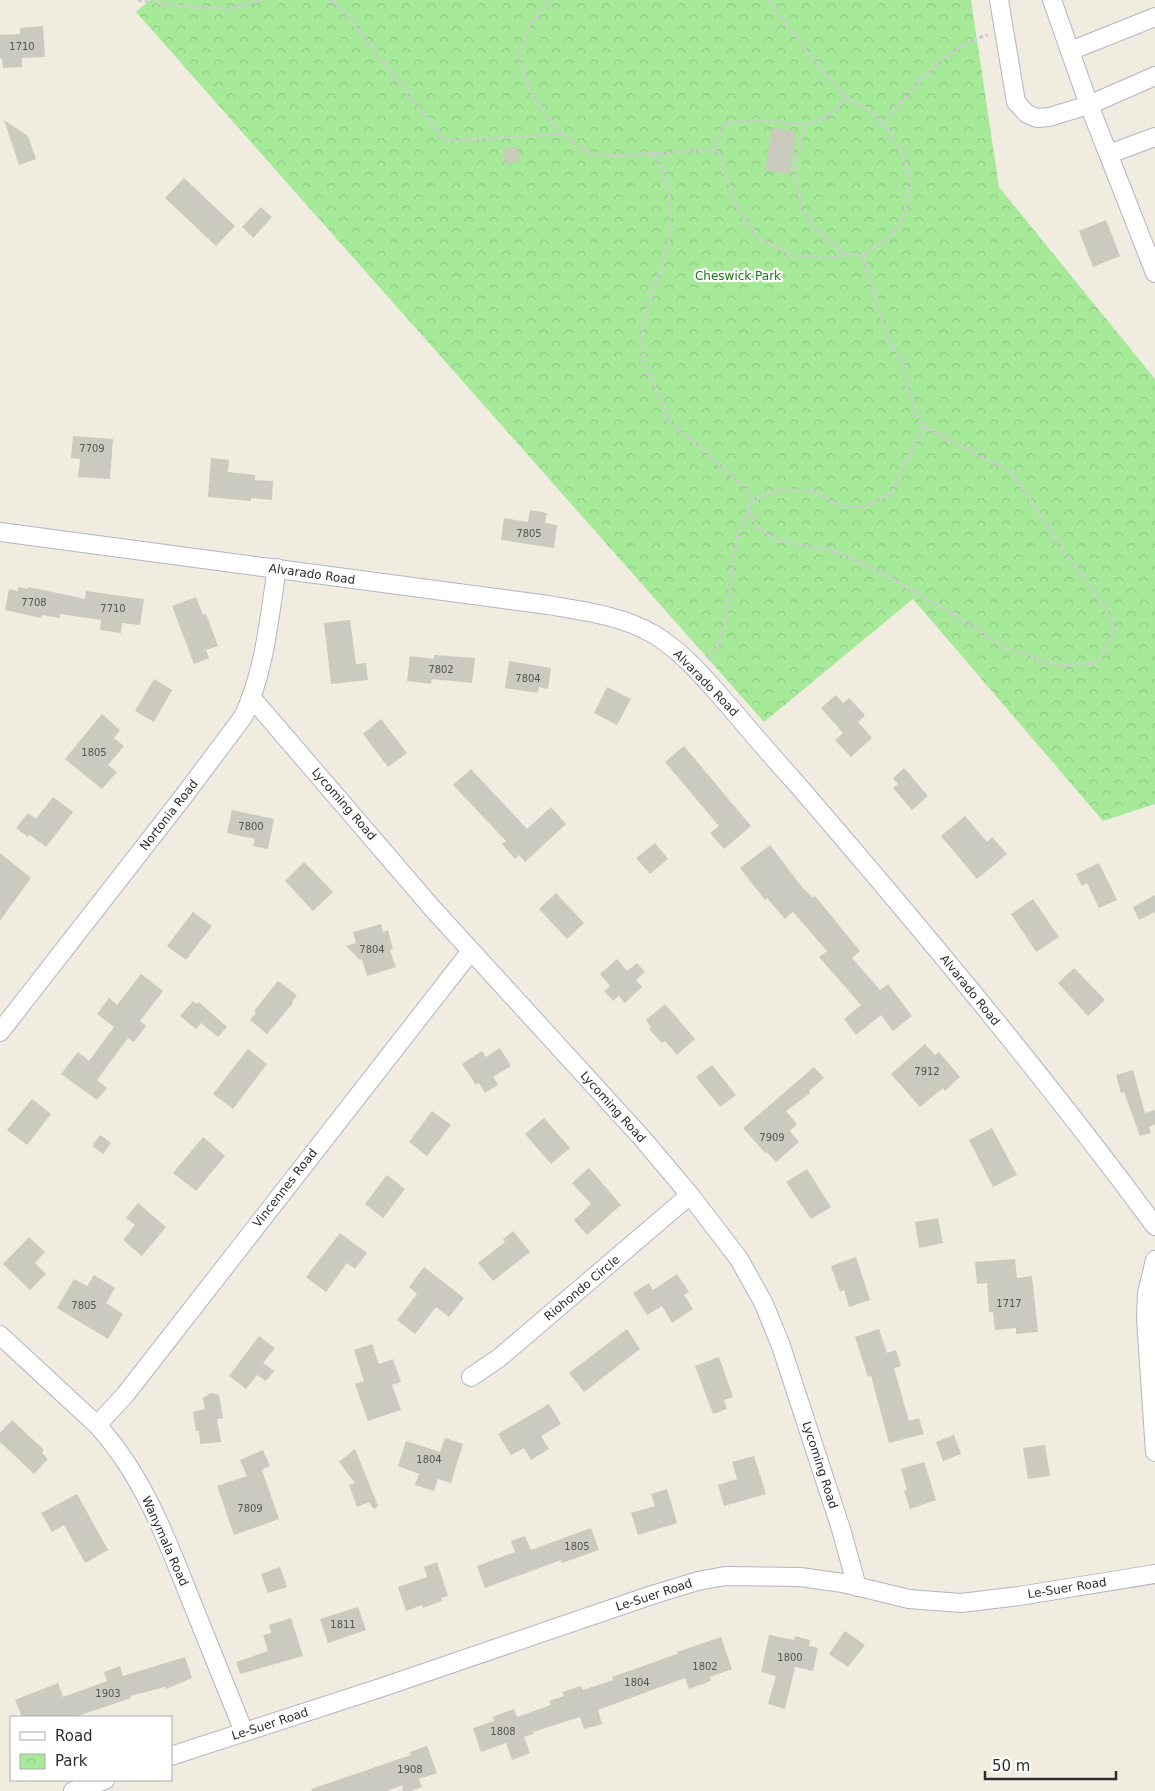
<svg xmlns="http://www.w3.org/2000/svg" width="1155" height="1791" font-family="'DejaVu Sans',sans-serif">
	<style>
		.park { fill: url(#park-crowns) }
		.building { fill: #cbcabe }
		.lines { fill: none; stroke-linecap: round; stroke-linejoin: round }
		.minor-casing { stroke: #b4b4c2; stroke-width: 20 }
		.path { stroke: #cdcdcd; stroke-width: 3; stroke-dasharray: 4 2.5; stroke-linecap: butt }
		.minor { stroke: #fff; stroke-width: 18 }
		.labels { text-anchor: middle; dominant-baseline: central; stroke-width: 4.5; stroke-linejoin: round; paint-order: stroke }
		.number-label { font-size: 10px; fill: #555552 }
		.park-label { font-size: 12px; fill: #187315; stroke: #fff }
		.street-label { font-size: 12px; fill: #2e2e2e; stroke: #fff }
	</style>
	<defs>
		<pattern id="park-crowns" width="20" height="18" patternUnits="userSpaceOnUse" patternTransform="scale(1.25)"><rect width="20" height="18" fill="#a6ea99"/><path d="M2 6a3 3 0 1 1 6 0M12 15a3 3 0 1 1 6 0" fill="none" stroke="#8fc984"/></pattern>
	</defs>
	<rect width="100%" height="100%" fill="#f0ece0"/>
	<path class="park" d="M150,0H971L999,187L1155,379V804L1103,821L913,599L764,722L136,12Z"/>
	<g class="building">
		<path d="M43,26L45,57L22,58V67L3,68L2,58L0,59V35L20,34V28Z"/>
		<path d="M4,120L28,136L36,159L19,165Z"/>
		<path d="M772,128L796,131L790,174L765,171Z"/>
		<path d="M517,146L520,161L506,164L503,150Z"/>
		<path d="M184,178L235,226L216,246L165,198Z"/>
		<path d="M261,207L272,217L253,238L242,227Z"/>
		<path d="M1106,220L1120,256L1093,267L1079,231Z"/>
		<path d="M73,436L113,439L110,479L78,477L80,459L71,458Z"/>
		<path d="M211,458L229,460L228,472L255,475V480L273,481L272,500L251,498V501L208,497Z"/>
		<path d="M530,510L547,513L545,523L557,525L554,548L501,540L504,518L528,522Z"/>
		<path d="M18,587L28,589L29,587L85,599L86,591L144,599L140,625L122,623L121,633L100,630L101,620L60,614V618L42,615L41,618L5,610L9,589L18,591Z"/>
		<path d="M196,597L203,615L206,614L218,646L206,650L209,658L194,664L172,606Z"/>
		<path d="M350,620L356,664L366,663L368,680L331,684L324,623Z"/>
		<path d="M434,655L475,658L472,683L432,679L431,684L407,681L410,656L434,659Z"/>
		<path d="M509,661L551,668L548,689L539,687L538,693L505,688Z"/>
		<path d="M154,679L172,690L154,722L135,711Z"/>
		<path d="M607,687L631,699L617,725L594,713Z"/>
		<path d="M836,695L843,703L849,698L865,715L858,722L872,738L851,757L835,740L843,733L821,708Z"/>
		<path d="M102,714L120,730L114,738L124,746L108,765L117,772L102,789L65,759Z"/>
		<path d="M381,719L407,753L388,767L363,734Z"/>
		<path d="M684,746L751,826L724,849L710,833L719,826L665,762Z"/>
		<path d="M904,768L928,796L912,810L893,788L898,784L893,778Z"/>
		<path d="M471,769L527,829L551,807L566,824L525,862L519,855L515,859L502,844L506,841L453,785Z"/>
		<path d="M53,797L73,812L46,847L30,835L28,837L16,828L28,813L36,819Z"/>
		<path d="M232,810L274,819L268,849L253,846L255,839L227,833Z"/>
		<path d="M965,816L987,842L992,837L1007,854L977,879L941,836Z"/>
		<path d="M655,843L668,859L650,874L636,858Z"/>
		<path d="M770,845L802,887L813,898L815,896L860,951L852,958L880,990L888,984L912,1016L893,1031L881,1015L856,1035L844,1019L861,1005L819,957L827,951L793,912L785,919L767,898L765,900L740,868Z"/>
		<path d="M0,853L31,878L0,921Z"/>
		<path d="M304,862L333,892L313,911L285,881Z"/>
		<path d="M1099,863L1117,900L1099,908L1087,883L1082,886L1076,874Z"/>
		<path d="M556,893L584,923L567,939L539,909Z"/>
		<path d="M1155,895V912L1139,920L1133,907Z"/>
		<path d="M1033,899L1059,937L1036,952L1011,914Z"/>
		<path d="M193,912L212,926L186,960L167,946Z"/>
		<path d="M381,924L383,932L388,930L393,949L390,950L396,967L367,976L362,959L360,960L346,946L356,943L353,932Z"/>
		<path d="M617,959L627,971L637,963L645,972L636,980L642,987L625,1003L619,996L613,1001L604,991L610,986L600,974Z"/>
		<path d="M1074,968L1105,1000L1088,1016L1058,983Z"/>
		<path d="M141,974L163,991L140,1021L146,1026L134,1042L128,1038L97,1080L107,1088L97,1100L61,1074L78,1052L89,1061L114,1027L97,1014L109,998L117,1005Z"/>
		<path d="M278,981L297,995L292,1002L293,1003L267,1034L250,1020L256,1013L254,1011Z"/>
		<path d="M193,1001L197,1004L199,1002L227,1027L218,1037L201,1023L196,1029L180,1016Z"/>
		<path d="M665,1004L695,1039L677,1055L665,1041L662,1043L649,1029L651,1027L646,1020Z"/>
		<path d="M925,1044L935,1055L939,1052L960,1077L945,1091L943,1088L938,1092L920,1107L891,1074Z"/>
		<path d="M500,1048L511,1066L493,1077L498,1085L485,1093L479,1083L476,1085L462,1064L482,1051L486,1057Z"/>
		<path d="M248,1049L267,1064L233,1109L213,1094Z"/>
		<path d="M712,1065L736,1095L720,1107L696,1077Z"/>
		<path d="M814,1067L824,1078L809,1091L810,1093L786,1111L797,1124L790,1131L799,1142L776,1162L767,1152L765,1153L743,1128Z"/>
		<path d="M1133,1070L1145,1113L1155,1110V1124L1149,1127L1151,1133L1140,1136L1124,1092L1121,1093L1116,1075Z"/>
		<path d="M32,1099L51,1114L27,1145L7,1130Z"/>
		<path d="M432,1111L451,1125L427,1156L409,1142Z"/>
		<path d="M544,1118L570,1148L551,1164L525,1134Z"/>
		<path d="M992,1128L1017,1175L993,1187L969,1140Z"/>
		<path d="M100,1135L111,1143L103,1154L92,1146Z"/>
		<path d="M203,1137L225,1156L196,1191L173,1173Z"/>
		<path d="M589,1168L621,1205L587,1235L574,1220L591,1204L572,1183Z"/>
		<path d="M807,1169L831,1207L811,1219L786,1182Z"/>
		<path d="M387,1175L405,1189L383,1218L365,1204Z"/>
		<path d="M138,1203L166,1227L142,1256L123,1240L135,1225L126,1218Z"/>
		<path d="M938,1218L943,1243L919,1248L915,1222Z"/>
		<path d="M513,1231L530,1252L493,1281L478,1263L505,1242L503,1239Z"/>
		<path d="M340,1233L367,1253L355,1269L347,1263L326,1292L306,1277Z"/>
		<path d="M29,1237L45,1252L35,1263L46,1274L30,1290L3,1264Z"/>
		<path d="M856,1257L870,1300L849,1307L844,1290L840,1292L831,1266Z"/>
		<path d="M1015,1259L1017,1278L1032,1276L1038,1332L1016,1334V1328L995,1330L993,1312H989L987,1283L977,1284L975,1262Z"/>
		<path d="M424,1267L464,1298L449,1317L436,1307L415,1334L397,1320L417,1294L409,1287Z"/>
		<path d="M677,1274L689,1292L684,1295L693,1309L672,1323L662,1306L647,1315L633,1293L649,1283L653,1290Z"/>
		<path d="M94,1275L115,1288L106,1303L123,1314L108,1339L57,1308L74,1279L87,1286Z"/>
		<path d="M627,1329L640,1349L584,1392L569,1373Z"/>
		<path d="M879,1329L887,1353L896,1350L901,1366L894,1368L909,1421L919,1418L924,1434L889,1443L871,1376L868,1377L855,1337Z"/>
		<path d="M259,1336L275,1348L263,1363L274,1371L266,1381L257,1375L246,1389L229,1376Z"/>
		<path d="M372,1344L379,1364L393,1359L401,1382L392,1385L401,1410L368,1421L355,1384L364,1381L354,1350Z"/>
		<path d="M719,1357L733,1397L724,1400L727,1409L713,1414L695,1366Z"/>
		<path d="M211,1393L219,1395L223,1418L217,1419L221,1442L200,1444L199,1431H196L193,1412L205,1409L203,1398Z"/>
		<path d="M549,1404L561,1424L541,1436L549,1449L531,1460L524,1448L511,1455L498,1434Z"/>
		<path d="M12,1420L44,1450L42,1453L48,1459L34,1474L0,1442V1433Z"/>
		<path d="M954,1435L961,1454L943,1461L936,1442Z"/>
		<path d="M445,1438L463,1444L451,1483L438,1479L434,1491L415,1485L419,1474L398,1466L406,1441L440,1452Z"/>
		<path d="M1045,1445L1050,1476L1028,1479L1023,1448Z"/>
		<path d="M355,1449L378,1506L374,1509L369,1502L357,1507L349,1485L355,1483L339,1462Z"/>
		<path d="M263,1450L270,1466L262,1470L279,1519L234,1535L217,1486L247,1476L240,1460Z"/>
		<path d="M754,1456L766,1494L724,1506L718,1485L737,1479L732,1462Z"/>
		<path d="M924,1462L936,1500L910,1509L904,1491L907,1490L901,1469Z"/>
		<path d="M667,1489L677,1523L638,1535L631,1513L655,1506L651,1494Z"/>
		<path d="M77,1494L108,1550L85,1563L64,1525L52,1532L41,1513Z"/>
		<path d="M591,1528L599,1550L562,1563L561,1560L485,1588L477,1566L515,1552L511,1541L525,1536L531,1550Z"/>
		<path d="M437,1562L448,1596L441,1598L442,1601L423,1608L422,1605L406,1611L398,1587L427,1577L424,1567Z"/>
		<path d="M280,1567L287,1587L268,1593L261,1574Z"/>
		<path d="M358,1607L366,1630L328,1643L320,1619Z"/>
		<path d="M291,1618L303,1656L240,1674L236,1662L268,1651L263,1635L271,1633L269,1625Z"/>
		<path d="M845,1631L865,1645L848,1667L829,1654Z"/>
		<path d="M769,1635L794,1640L795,1636L810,1640L809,1646L818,1648L813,1671L795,1667L785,1709L768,1704L776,1676L761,1672Z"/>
		<path d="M721,1637L732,1669L710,1677L711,1681L689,1689L685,1678L598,1710L602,1724L584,1729L580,1717L533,1732V1734L524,1737L530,1753L512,1760L506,1743L481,1752L473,1728L494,1721L492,1717L514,1709L517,1717L551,1705L549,1701L564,1696L562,1692L581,1686L583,1690L613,1680L612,1677L677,1654V1652Z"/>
		<path d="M185,1657L192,1678L166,1689L165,1687L130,1696L131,1698L75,1717H22L15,1700L58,1683L63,1697L107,1681L104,1672L120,1666L123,1676Z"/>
		<path d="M427,1746L437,1773L419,1779L422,1787L411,1791H403L402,1785L387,1791H312L311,1789L411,1755L410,1752Z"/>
	</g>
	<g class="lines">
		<g class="minor-casing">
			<g id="minor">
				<path d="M999,0L1016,102L1027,114L1037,118L1049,117L1089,105L1155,76"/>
				<path d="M1052,0L1089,105L1155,273"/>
				<path d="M1070,51L1155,17"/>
				<path d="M1109,154L1155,137"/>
				<path d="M0,532L548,605C585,611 623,616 655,635C684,653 707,681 729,706C751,732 773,758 796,783C920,927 1042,1073 1155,1226"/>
				<path d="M251,697L433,909L642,1138L690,1195L739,1259L764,1304L781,1346L841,1529L857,1587"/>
				<path d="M0,1032L183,797L243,717C265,671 269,618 277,568"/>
				<path d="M1155,1260L1147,1293L1146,1319L1155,1452"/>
				<path d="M0,1335L97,1425C142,1474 166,1537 190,1598C208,1643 226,1688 244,1732"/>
				<path d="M471,1377L499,1358L690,1195"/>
				<path d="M97,1425L125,1395L471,951"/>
				<path d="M171,1756L383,1687L652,1595L698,1581L725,1576L800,1577L843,1583L909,1599L961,1603L1019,1596L1155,1574"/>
				<path d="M73,1791L105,1780"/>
			</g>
		</g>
		<g class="path">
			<path d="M138,0L171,5L230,9L262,0"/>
			<path d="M332,0L347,15L445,141L562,134L545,114L529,89L520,55L529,26L550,0"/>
			<path d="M769,0L816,64L847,98L870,111L883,123L901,149L911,179L904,216L890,237L863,255L846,254L816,229L801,207L795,167L806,125L828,116L847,98"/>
			<path d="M883,123C913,89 942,48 988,35"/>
			<path d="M806,125L758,120L724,124L716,148L723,165L735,203L758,238L794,256L834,257L846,254"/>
			<path d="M562,134L589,153L618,156L653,153L661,154L716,148"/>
			<path d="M653,153L663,168L670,199L671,230L665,255L645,315L642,335L644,362L669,420L746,488L750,502"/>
			<path d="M863,255L889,342L903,364L908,390L916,413L923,426L1012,473L1066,553L1105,607L1114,629L1099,662L1067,666L1047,662L1001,646L959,617L871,567L830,550L776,540L758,528L750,512V502L780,490L813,491L839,506L865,507L892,492L923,426"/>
			<path d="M709,658C735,628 726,567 740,529C742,523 746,518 749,512"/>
		</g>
		<use href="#minor" class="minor"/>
	</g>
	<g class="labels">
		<g class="number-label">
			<text x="22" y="46">1710</text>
			<text x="92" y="448">7709</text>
			<text x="529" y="533">7805</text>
			<text x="34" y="602">7708</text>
			<text x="113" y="608">7710</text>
			<text x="441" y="669">7802</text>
			<text x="528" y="678">7804</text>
			<text x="94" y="752">1805</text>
			<text x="251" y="826">7800</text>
			<text x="372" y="949">7804</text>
			<text x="927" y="1071">7912</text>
			<text x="772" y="1137">7909</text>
			<text x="1009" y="1303">1717</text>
			<text x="84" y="1305">7805</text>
			<text x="429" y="1459">1804</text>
			<text x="250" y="1508">7809</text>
			<text x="577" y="1546">1805</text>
			<text x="343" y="1624">1811</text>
			<text x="790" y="1657">1800</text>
			<text x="705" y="1666">1802</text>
			<text x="637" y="1682">1804</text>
			<text x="108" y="1693">1903</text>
			<text x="503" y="1731">1808</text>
			<text x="410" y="1769">1908</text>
		</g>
		<g class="park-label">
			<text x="738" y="276">Cheswick Park</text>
		</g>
		<g class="street-label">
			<text transform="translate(312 574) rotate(8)">Alvarado Road</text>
			<text transform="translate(706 683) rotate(46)">Alvarado Road</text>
			<text transform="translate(344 804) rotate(49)">Lycoming Road</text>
			<text transform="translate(169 815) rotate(-52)">Nortonia Road</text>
			<text transform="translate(970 990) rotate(51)">Alvarado Road</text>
			<text transform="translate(613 1107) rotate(48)">Lycoming Road</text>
			<text transform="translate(285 1188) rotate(-52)">Vincennes Road</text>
			<text transform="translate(582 1288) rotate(-40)">Riohondo Circle</text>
			<text transform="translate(820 1465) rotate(72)">Lycoming Road</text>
			<text transform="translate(165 1541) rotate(66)">Wanymala Road</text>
			<text transform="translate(1067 1588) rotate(-9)">Le-Suer Road</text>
			<text transform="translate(654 1595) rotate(-18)">Le-Suer Road</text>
			<text transform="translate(270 1724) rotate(-18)">Le-Suer Road</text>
		</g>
	</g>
	<rect x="10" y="1716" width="162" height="65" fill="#ffffff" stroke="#ababab"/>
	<rect x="20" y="1732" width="25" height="8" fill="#ffffff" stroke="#ababab"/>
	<text x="55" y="1741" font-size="15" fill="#2e2e2e">Road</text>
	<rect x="20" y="1754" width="25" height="15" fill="url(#park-crowns)" stroke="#ababab"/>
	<text x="55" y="1766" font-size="15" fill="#2e2e2e">Park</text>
	<path d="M985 1771v8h131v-8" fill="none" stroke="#2e2e2e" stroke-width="2.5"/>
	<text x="992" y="1771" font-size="15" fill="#2e2e2e" stroke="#ffffff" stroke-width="4" paint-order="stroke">50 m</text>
</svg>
